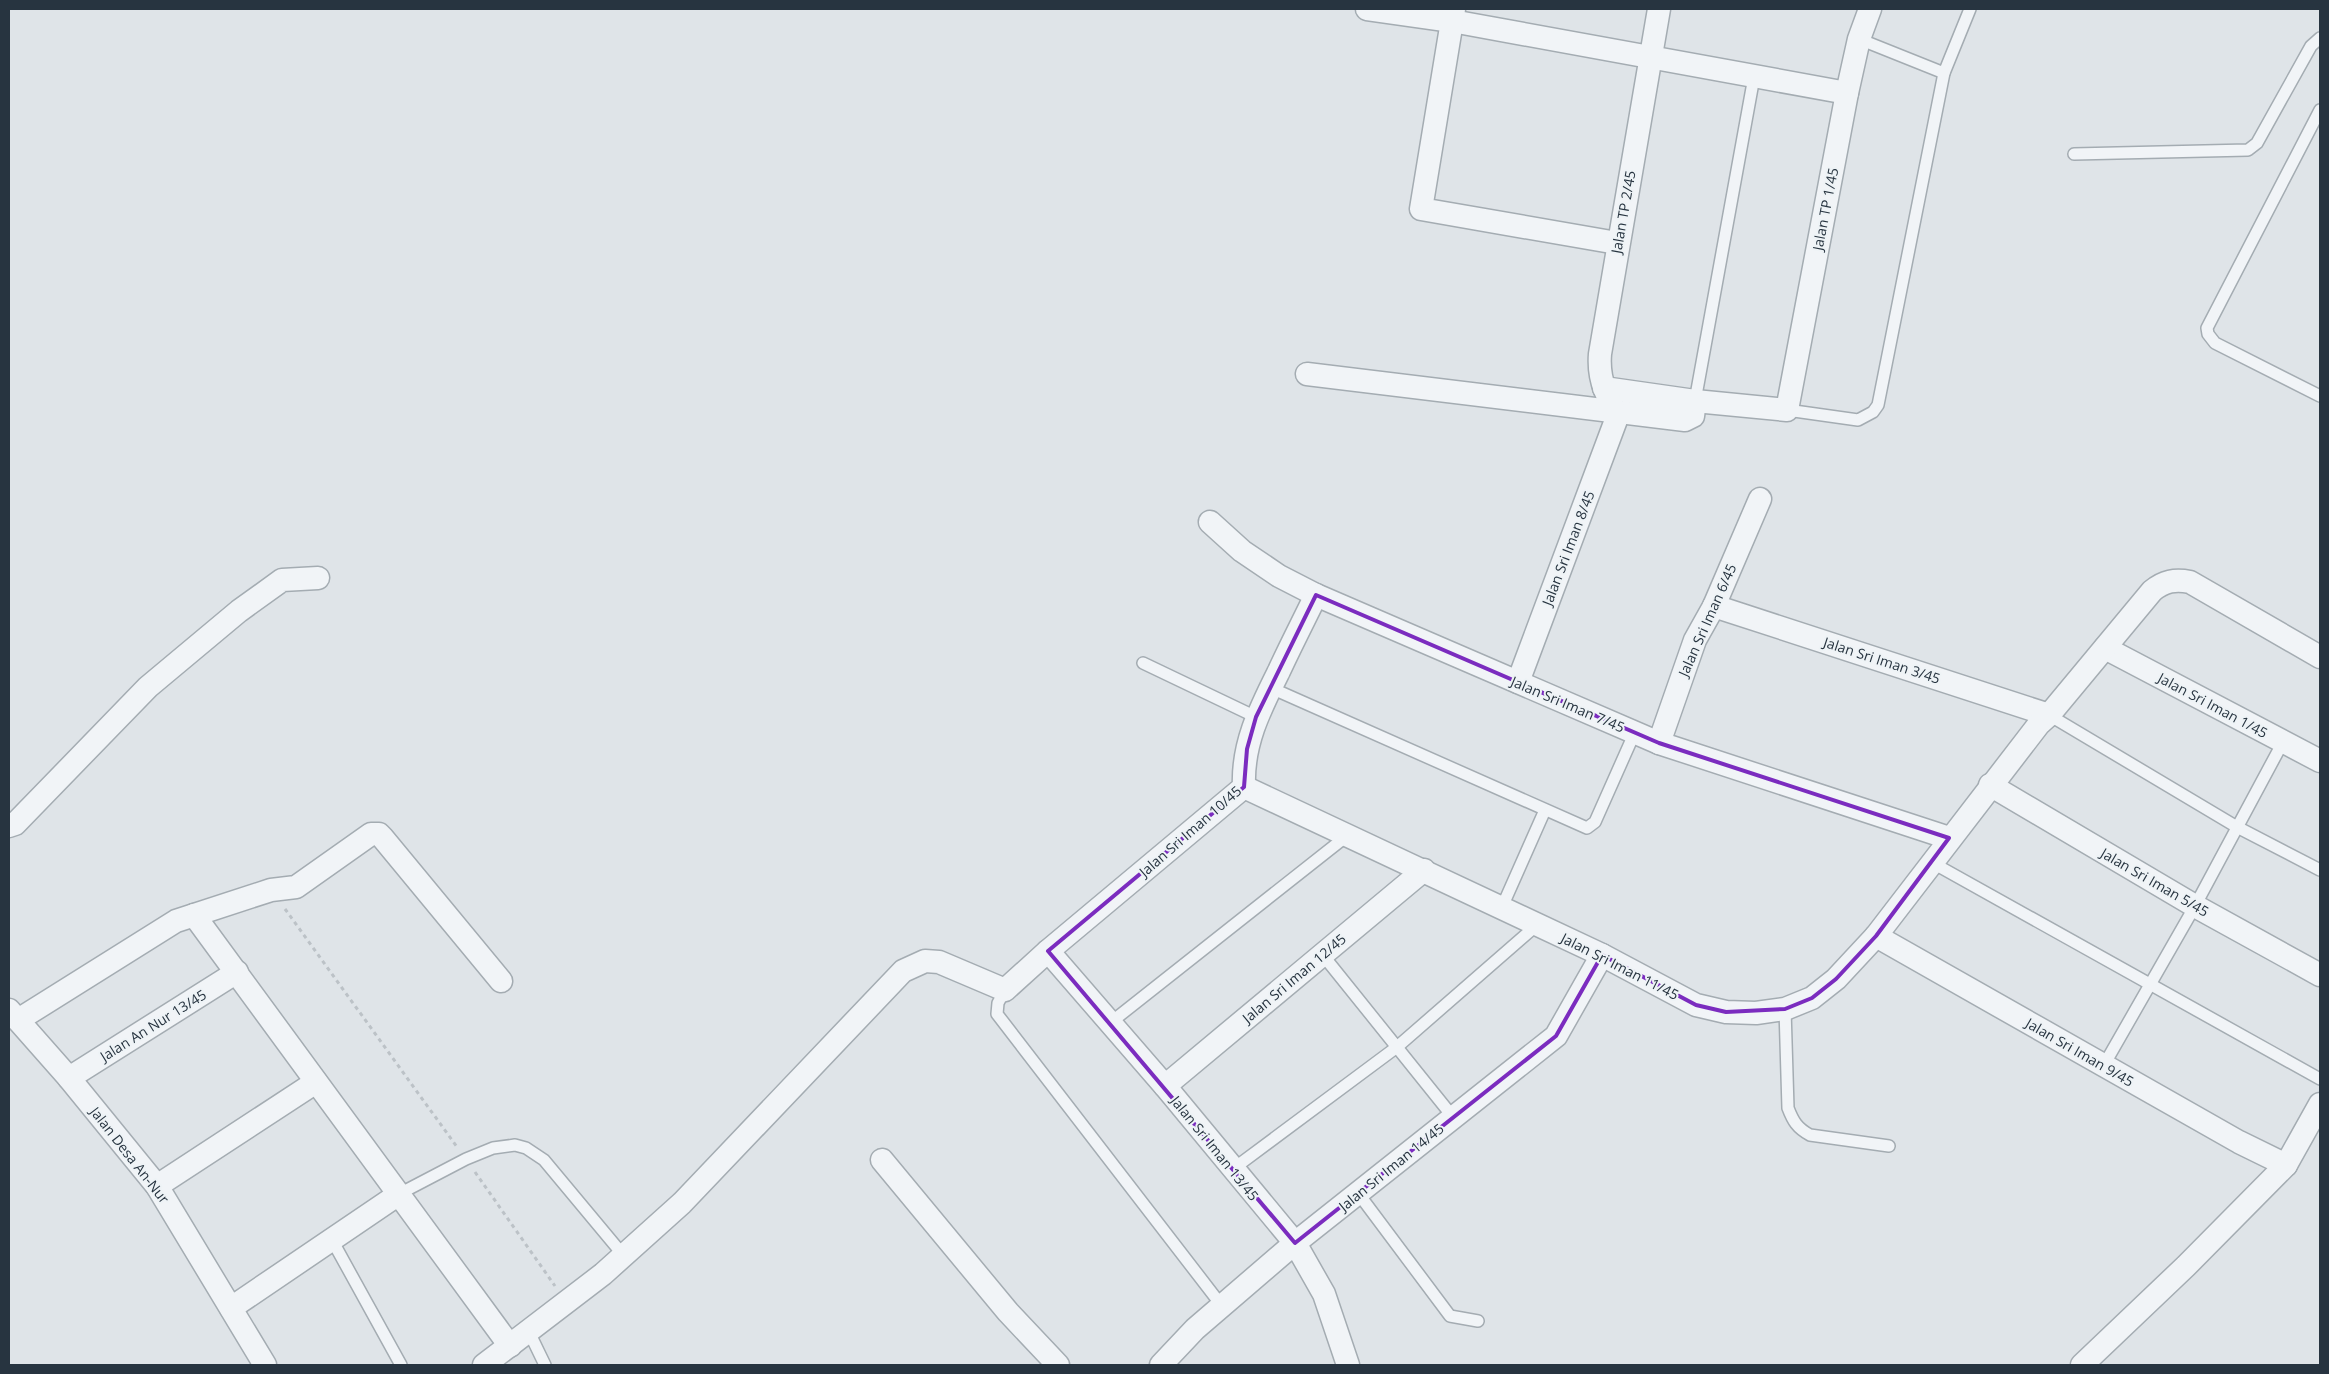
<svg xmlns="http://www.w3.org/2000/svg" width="2329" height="1374" font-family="'Open Sans',sans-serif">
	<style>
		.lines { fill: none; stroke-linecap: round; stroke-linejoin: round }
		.service-casing { stroke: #a4acb2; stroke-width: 14 }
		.minor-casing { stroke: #a4acb2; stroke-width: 25 }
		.path { stroke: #bcc2c7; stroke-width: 3; stroke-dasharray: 4 4; stroke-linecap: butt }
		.service { stroke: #f1f4f7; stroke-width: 11 }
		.minor { stroke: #f1f4f7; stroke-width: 22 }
		.marked { fill: none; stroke: #7b2cbf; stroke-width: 4; stroke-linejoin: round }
		.labels { text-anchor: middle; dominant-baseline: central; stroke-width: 4; stroke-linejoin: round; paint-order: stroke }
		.street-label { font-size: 14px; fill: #273440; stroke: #eef3f6 }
	</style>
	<rect width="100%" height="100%" fill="#dfe4e8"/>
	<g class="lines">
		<g class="service-casing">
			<g id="service">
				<path d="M1859,39L1944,73"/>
				<path d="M2320,110L2207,328L2208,334L2215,343L2320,396"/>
				<path d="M2074,154L2248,150L2257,143L2311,46L2320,38"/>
				<path d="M1695,401L1754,77"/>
				<path d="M1787,410L1858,420L1873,412L1878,405L1944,73L1970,9"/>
				<path d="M1143,663L1256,717"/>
				<path d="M1271,688L1587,828L1595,822L1635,732"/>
				<path d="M2049,715L2237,827L2320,870"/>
				<path d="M1931,862L2320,1079"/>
				<path d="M1502,907L1545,810"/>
				<path d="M1322,954L1453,1117"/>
				<path d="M1005,990L998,1003L997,1014L1222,1306"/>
				<path d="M1785,1009L1788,1108C1793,1121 1797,1128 1810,1135L1889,1146"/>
				<path d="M1110,1023L1348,835"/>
				<path d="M2104,1065L2195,906L2283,742"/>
				<path d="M1233,1169L1397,1047L1538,924"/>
				<path d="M1358,1193L1450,1316L1478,1321"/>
				<path d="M399,1194L466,1159L493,1148L515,1145L526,1148L544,1160L624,1256"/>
				<path d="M332,1240L401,1365"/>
				<path d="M529,1332L545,1365"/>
			</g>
		</g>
		<g class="minor-casing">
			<g id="minor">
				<path d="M1367,9L1452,21L1847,93"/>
				<path d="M1454,9L1421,209L1617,243"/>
				<path d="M1307,374L1685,420L1693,416L1695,401"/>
				<path d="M1604,388L1695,401L1787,410L1847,93L1859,39L1870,9"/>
				<path d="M1210,522L1242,551L1279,576L1316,595L1659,743L1949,838"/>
				<path d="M1714,606L2049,715"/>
				<path d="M2105,648L2320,761"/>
				<path d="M1518,682L1616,420C1615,409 1609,400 1605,390C1600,377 1599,366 1600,354L1659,9"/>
				<path d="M1659,743L1695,640L1714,606L1760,499"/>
				<path d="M1990,785L2195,906L2320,975"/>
				<path d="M1244,787L1602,955L1696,1005L1726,1012L1756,1013L1785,1009L1812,998L1836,979L1876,936L2039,724L2049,715L2152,591C2164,581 2175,579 2190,582L2320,657"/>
				<path d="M9,826L15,824L148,687L239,611L282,580L318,578"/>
				<path d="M194,915L510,1346"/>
				<path d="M1876,936L2239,1142L2286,1165"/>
				<path d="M1048,951L1165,1086L1295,1243L1324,1294L1348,1365"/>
				<path d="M9,1010L69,1078L157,1186L265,1365"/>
				<path d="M18,1020L176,921L271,890L296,887L371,834H379L382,837L501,981"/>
				<path d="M69,1078L237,972"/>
				<path d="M1165,1086L1424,870"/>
				<path d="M882,1160L1008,1312L1058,1365"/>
				<path d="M157,1186L316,1082"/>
				<path d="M231,1308L399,1194"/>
				<path d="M484,1365L603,1274L682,1203L903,971L925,961L939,962L1005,990L1048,951L1244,787C1242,744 1260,709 1279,671C1291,645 1304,620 1316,595"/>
				<path d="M1161,1365L1195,1329L1295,1243L1556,1036L1602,955"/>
				<path d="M2082,1365L2186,1266L2286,1165L2320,1104"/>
			</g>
		</g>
		<g class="path">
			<path d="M285,909L457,1147"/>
			<path d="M475,1172L555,1286"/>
		</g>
		<use href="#service" class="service"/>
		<use href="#minor" class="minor"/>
	</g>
	<path class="marked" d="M1316,595L1659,743L1949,838L1876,936L1836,979L1812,998L1785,1009L1726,1012L1696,1005L1602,955L1556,1036L1295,1243L1048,951L1244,787L1247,749L1256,717Z"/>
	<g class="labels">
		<g class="street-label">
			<text transform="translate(1825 209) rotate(-79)">Jalan TP 1/45</text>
			<text transform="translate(1623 212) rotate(-80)">Jalan TP 2/45</text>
			<text transform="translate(1568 548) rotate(-69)">Jalan Sri Iman 8/45</text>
			<text transform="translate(1707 620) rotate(-66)">Jalan Sri Iman 6/45</text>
			<text transform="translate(1882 660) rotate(18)">Jalan Sri Iman 3/45</text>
			<text transform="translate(1568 704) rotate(23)">Jalan Sri Iman 7/45</text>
			<text transform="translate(2213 705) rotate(28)">Jalan Sri Iman 1/45</text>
			<text transform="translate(1190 831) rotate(-41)">Jalan Sri Iman 10/45</text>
			<text transform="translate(2155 882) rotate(30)">Jalan Sri Iman 5/45</text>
			<text transform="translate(1620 966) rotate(27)">Jalan Sri Iman 11/45</text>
			<text transform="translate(1294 978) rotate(-40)">Jalan Sri Iman 12/45</text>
			<text transform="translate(153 1025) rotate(-32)">Jalan An Nur 13/45</text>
			<text transform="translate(2080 1052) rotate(30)">Jalan Sri Iman 9/45</text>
			<text transform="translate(1215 1148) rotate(51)">Jalan Sri Iman 13/45</text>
			<text transform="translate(130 1155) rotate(52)">Jalan Desa An-Nur</text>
			<text transform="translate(1391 1167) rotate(-39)">Jalan Sri Iman 14/45</text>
		</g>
	</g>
	<rect width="2329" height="1374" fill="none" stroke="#273440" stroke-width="20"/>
</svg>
